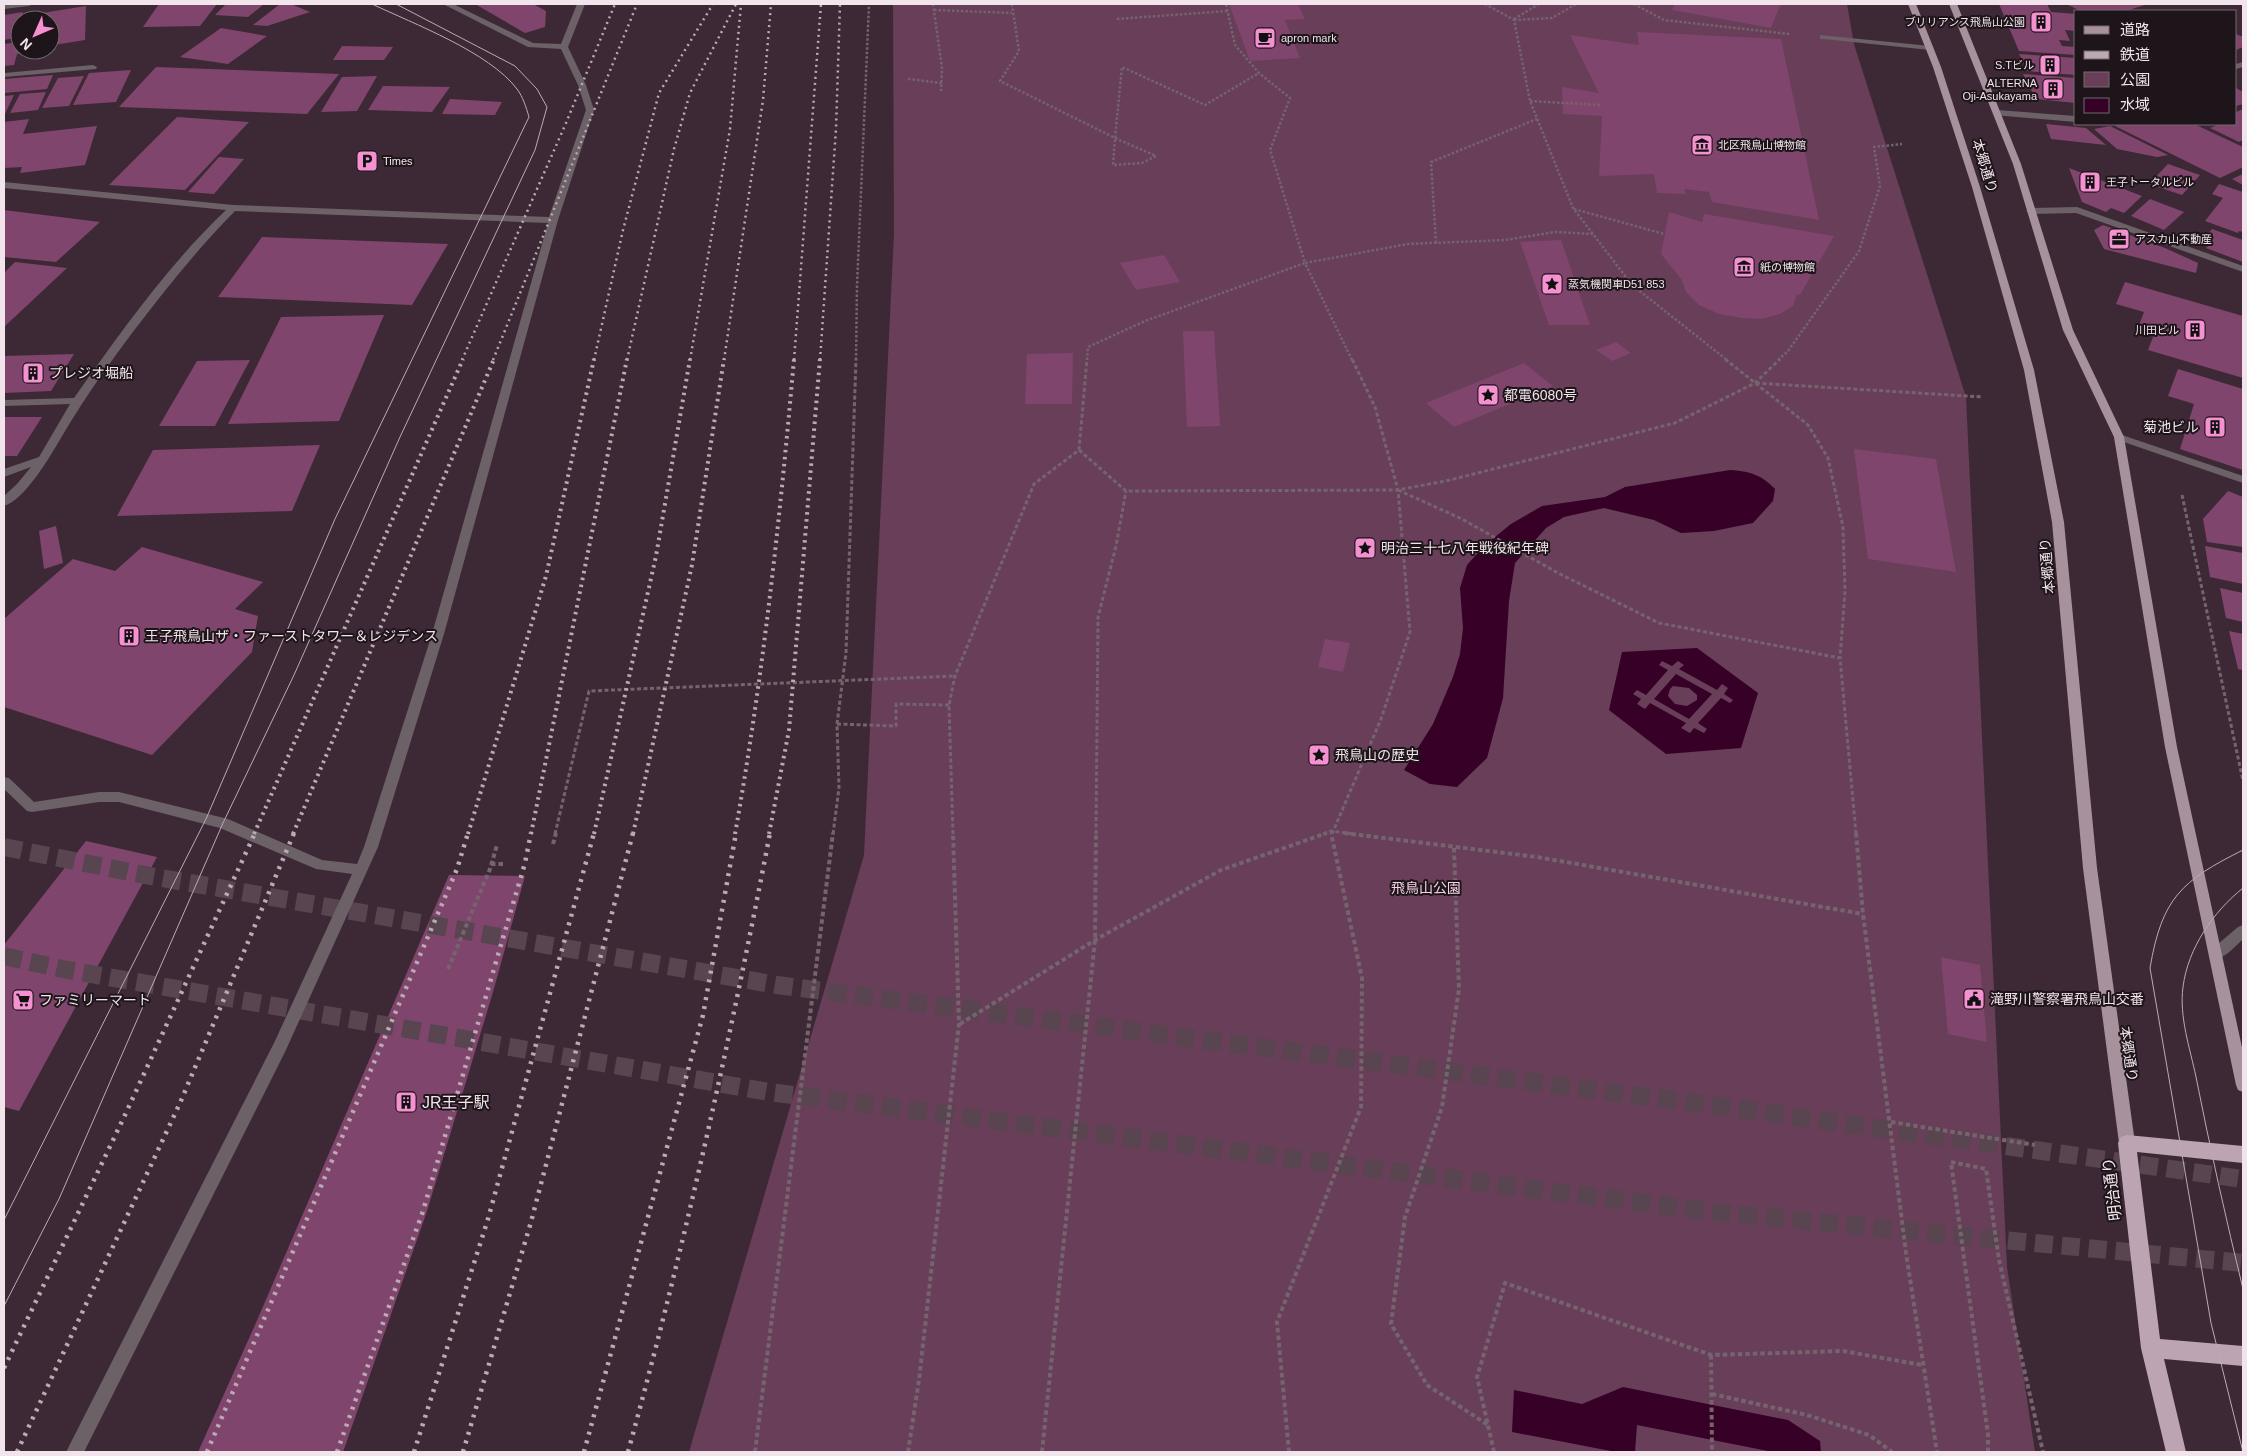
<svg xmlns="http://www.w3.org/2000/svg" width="2247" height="1456" font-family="Helvetica,'Noto Sans JP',sans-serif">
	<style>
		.green { fill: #683e59 }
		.water { fill: #360027; fill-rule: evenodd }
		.building { fill: #80456c }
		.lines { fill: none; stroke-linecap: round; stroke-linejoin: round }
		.highway-tunnel { stroke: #584550; stroke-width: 18; stroke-dasharray: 18 9; stroke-linecap: butt }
		.path-far2 { stroke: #75636d; stroke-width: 2.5; stroke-dasharray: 2.5 2; stroke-linecap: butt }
		.path-far1 { stroke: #75636d; stroke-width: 3; stroke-dasharray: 4 2.5; stroke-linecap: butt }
		.path { stroke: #75636d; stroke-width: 4; stroke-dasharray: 4.5 3; stroke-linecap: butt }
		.minor { fill: #6b6167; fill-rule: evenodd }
		.major { fill: #a6919d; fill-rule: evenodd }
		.highway { fill: #bda4b3; fill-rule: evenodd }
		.tram { stroke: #baabb3; stroke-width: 1 }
		.rail-far2 { stroke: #baabb3; stroke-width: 2.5; stroke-dasharray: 2 4; stroke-linecap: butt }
		.rail-far1 { stroke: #baabb3; stroke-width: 4; stroke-dasharray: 2.5 4.5; stroke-linecap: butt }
		.rail { stroke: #baabb3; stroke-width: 4.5; stroke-dasharray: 3 6; stroke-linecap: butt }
		.labels { text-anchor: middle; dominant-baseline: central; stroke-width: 4; stroke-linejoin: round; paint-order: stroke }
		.far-poi-label { font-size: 11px; fill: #f1e4eb; stroke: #1e151a; text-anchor: start }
		.street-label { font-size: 14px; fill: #f1e4eb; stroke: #1e151a }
		.poi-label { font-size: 14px; fill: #f1e4eb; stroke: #1e151a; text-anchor: start }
		.park-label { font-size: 14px; fill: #f6d1e7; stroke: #1e151a }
		.near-poi-label { font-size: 16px; fill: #f1e4eb; stroke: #1e151a; text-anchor: start }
		.near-street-label { font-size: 16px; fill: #f1e4eb; stroke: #1e151a }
	</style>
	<rect width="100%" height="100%" fill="#3d2935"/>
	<path class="green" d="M893,4H1847L1854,44L1966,397L2007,1267L2035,1452H689L864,855L894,233Z"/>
	<g class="water">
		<path d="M1730,470C1749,471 1762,475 1775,489L1773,501L1753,523L1714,531L1681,533L1654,520L1604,508L1564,517L1546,528L1515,563L1509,601L1503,698L1487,758L1457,787L1430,784L1404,770L1433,724L1453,677L1460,654L1463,628L1460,588L1467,565L1485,545L1511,524L1542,506L1605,497L1625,487Z"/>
		<path d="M1697,648L1758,693L1741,748L1666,754L1609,710L1622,652ZM1662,661L1672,666L1678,661L1684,665L1679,669L1717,690L1722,684L1728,688L1724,694L1733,700L1730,703L1721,698L1698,723L1707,729L1704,733L1694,728L1690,733L1681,728L1686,723L1650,703L1645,709L1637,704L1641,699L1633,694L1637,690L1646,695L1668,670L1659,665Z"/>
		<path d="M1676,674L1712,694L1689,719L1654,699ZM1673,686L1689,688L1697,695V700L1687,706L1675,704L1668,696L1670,689Z"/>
		<path d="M1623,1387L1788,1420L1820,1441L1821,1452H1773L1637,1425L1635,1452H1616L1512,1432L1514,1390L1582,1404Z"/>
	</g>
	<g class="building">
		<path d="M159,4H217L200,26L143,27Z"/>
		<path d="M226,4H264L248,17L215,15Z"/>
		<path d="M280,4H291L310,12L267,26L253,25Z"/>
		<path d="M475,4H533L546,11L545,27L525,33Z"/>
		<path d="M1229,4H1298L1305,19L1285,20L1300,58L1250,61Z"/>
		<path d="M1675,4H1784L1780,6L1771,28L1672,10Z"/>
		<path d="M1999,4H2047L2051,12L2076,14V31L2065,30L2070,41L2059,40L2062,46L2076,47V55L2019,51Z"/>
		<path d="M2066,4H2148L2126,11H2081Z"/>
		<path d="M86,6L85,40L54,45V30L50,31V20H41L42,13Z"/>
		<path d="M23,12L16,38L4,40V15Z"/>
		<path d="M221,28L267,36L228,64L180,57Z"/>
		<path d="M1637,32L1781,39L1819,220L1712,202L1709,192L1684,189L1686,194L1657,193L1654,174L1599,176L1602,116L1563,114L1562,87L1599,93L1570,35L1639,45Z"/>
		<path d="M2236,34L2243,37V47L2236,50Z"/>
		<path d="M20,42V50H30L29,53L17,54L14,65L4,66V44Z"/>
		<path d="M342,46L393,47L384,60H333Z"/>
		<path d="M2019,54L2076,58V75L2027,71Z"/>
		<path d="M156,67L339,74L307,114L119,107Z"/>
		<path d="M131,70L116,102L73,105L89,73Z"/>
		<path d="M2023,74L2076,78V103L2036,99Z"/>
		<path d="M53,75L47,89L4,93V79Z"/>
		<path d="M84,76L69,106L42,108L58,78Z"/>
		<path d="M377,76L357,111L321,112L342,77Z"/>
		<path d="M383,86L450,87L432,112L368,110Z"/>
		<path d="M2236,88L2243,92V104L2236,106Z"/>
		<path d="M46,92L38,110L10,113L20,94Z"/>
		<path d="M14,95L4,116V96Z"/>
		<path d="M450,99L502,102L495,115L442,114Z"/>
		<path d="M2243,109V140L2239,142L2210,128L2220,124H2236V112Z"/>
		<path d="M177,117L249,122L185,190L109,185Z"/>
		<path d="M29,119L23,134L97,126L85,165L20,173L22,167L4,168V122Z"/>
		<path d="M2046,124L2086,128L2106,145L2051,139Z"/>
		<path d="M2119,124H2194L2243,147V167L2220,178L2115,126Z"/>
		<path d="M2110,126L2168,155L2157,157L2117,149L2094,129Z"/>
		<path d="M219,157L244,159L214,194L188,192Z"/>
		<path d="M2168,164L2200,175L2182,195L2149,184Z"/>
		<path d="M2069,168L2142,196L2124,213L2111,208L2106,212L2082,202Z"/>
		<path d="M2243,174V185L2232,179Z"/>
		<path d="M2219,184L2243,192V232L2239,231L2238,233L2205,221L2223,198L2212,194Z"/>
		<path d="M2150,199L2184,212L2164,230L2131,216Z"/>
		<path d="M4,210L100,222L56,262L4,257Z"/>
		<path d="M1669,212L1702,222L1704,214L1834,236L1800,295L1797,294L1793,306L1780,314L1762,319L1742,318L1719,314L1699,305L1686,292L1682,280L1661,254Z"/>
		<path d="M2103,225L2165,248L2198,263L2196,273L2104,249L2094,230Z"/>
		<path d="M2212,229L2243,240V262L2206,248L2212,242L2204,239Z"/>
		<path d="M262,237L448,244L412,305L218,297Z"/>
		<path d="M1561,240L1590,325H1549L1520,242Z"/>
		<path d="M1164,255L1180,282L1136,290L1120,263Z"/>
		<path d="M15,262L67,268L4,327V273Z"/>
		<path d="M2125,282L2243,316V378L2148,350L2155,332L2138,328L2144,312L2116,304Z"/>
		<path d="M384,315L339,421L228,424L281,317Z"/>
		<path d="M1183,331H1214L1220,426L1187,427Z"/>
		<path d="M1616,342L1631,353L1612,361L1596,350Z"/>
		<path d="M1073,353L1072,404H1025L1027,354Z"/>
		<path d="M74,354L51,391L4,393V356Z"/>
		<path d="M250,360L215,426H159L197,361Z"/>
		<path d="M1524,363L1553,386L1454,427L1426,403Z"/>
		<path d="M2178,369L2243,389V470L2180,449L2194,404L2168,396Z"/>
		<path d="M4,417H42L17,456H4Z"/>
		<path d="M320,445L292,511L117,516L153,450Z"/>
		<path d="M1854,449L1936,459L1956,572L1868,559Z"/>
		<path d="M2228,491L2243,497V547L2207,542L2203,519Z"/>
		<path d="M56,526L63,563L44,569L39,531Z"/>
		<path d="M2205,546L2243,553V584L2210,577Z"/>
		<path d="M142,547L263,582L235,609L258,616L252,652L152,755L4,707V619L73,559L115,571Z"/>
		<path d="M2220,588L2243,593V622L2226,618Z"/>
		<path d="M2229,631L2243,634V670L2238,669Z"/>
		<path d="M1325,639L1350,643L1343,672L1318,667Z"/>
		<path d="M86,841L157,857L19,1111L4,1107V945Z"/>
		<path d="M449,875L525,876L493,992L427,1211L343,1452H198L255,1325Z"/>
		<path d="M1941,957L1980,965L1987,1042L1948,1034Z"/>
	</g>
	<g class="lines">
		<g class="highway-tunnel">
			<path d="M4,847L150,876L777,985L1726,1107L2243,1179"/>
			<path d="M4,956L62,969L769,1092L1722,1213L2243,1263"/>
		</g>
		<g class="path-far2">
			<path d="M933,4L942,68L941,91"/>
			<path d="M1012,4L1019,51L1000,81L1115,138L1122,67L1205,105L1259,73"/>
			<path d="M1485,4L1514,20L1530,101L1573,208L1632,285L1727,360"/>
			<path d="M1634,4L1664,20L1790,34"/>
			<path d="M934,10L1012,13"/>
			<path d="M1117,19L1227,11"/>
			<path d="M1514,19L1539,4"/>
			<path d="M1514,20L1552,18L1576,4"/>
			<path d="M908,79L942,83"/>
			<path d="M1530,101L1600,105"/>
			<path d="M1115,138L1156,156L1142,163L1113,165Z"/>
			<path d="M1574,209L1664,234"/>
			<path d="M1436,243L1431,162L1537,119"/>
			<path d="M856,360L857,286L869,4"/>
			<path d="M1087,360L1088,347L1145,321L1305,263L1270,150L1290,98L1259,73L1235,45L1226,4"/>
			<path d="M1352,360L1305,263L1408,244L1505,240L1555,232L1593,234"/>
			<path d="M1778,360L1788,351L1859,251L1880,186L1874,147L1902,144"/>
		</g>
		<g class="path-far1">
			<path d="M1725,359L1808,425L1828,458L1843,527L1845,592L1840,658"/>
			<path d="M1756,383L1983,397"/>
			<path d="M1079,450L1126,491L1398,490L1450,480L1675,423L1755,383L1780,359"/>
			<path d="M1398,490L1462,519L1558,573L1659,623L1840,658L1856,834"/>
			<path d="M2182,495L2243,781"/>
			<path d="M837,724L896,726V704L949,705"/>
			<path d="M555,834L589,691L955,676"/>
			<path d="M833,834L839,788L837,724L846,653L856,359"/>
			<path d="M953,834L949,705L955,676L1034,484L1079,450L1087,359"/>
			<path d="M1096,834L1098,617L1116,546L1126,491"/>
			<path d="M1323,834L1331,831L1353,834"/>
			<path d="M1332,834L1381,719L1410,632L1398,490L1375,407L1352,359"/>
		</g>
		<g class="path">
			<path d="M1344,833L1537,857L1863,914"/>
			<path d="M1856,833L1863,914L1906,1253L1937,1452"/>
			<path d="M553,844L556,833"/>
			<path d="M1454,848L1459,989L1442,1107L1405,1217L1391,1324L1427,1385L1488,1425"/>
			<path d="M491,864H503"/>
			<path d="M448,969L490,869L497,845"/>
			<path d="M960,1024L1095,940L1221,870L1327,833"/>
			<path d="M1891,1122L2035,1145"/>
			<path d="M1711,1355L1712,1452"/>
			<path d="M1712,1394L1807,1415L1869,1435L1892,1452"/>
			<path d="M755,1452L833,833"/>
			<path d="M908,1452L919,1380L959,1024L953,833"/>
			<path d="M1042,1452L1095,940L1096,833"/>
			<path d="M1289,1452L1277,1322L1361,1107L1362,978L1331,833"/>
			<path d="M1494,1452L1477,1377L1505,1283L1711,1355L1843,1351L1922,1365"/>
			<path d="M1988,1452V1435L1951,1162L1986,1169L1999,1260L2043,1452"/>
		</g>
		<g class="minor">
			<path d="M33,4L29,6L4,9V5Z"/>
			<path d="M443,4H453L533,43L561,44L577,4H585L568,47L586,85L594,110L558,220L444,634L378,847L285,1052L84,1452H66L274,1043L352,874L316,869L220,828L119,802H99L32,812L27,811L4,789V777L9,778L34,802L99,792H119L228,819L322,860L357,864L364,847L432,634L548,223L235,211C208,238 184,267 160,297C123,344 88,391 58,443C48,460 24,500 4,506V496L17,484L31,467L4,477V469L39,457L70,404L4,406V400L74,398C120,333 168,265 226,210L4,188V182L233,205L549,217L586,110L578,85L561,49L528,47Z"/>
			<path d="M1820,35L1930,46L1934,48L1930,50L1823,39H1820Z"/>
			<path d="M2243,62V67L2236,69V64Z"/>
			<path d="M93,65L97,67L96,69L4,77V73Z"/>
			<path d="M1997,110L2076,116V122L1994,115L1993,113Z"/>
			<path d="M2077,207L2243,266V272L2076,213L2031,214L2026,211L2031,208Z"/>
			<path d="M2119,434L2243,476V483L2115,439L2114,437Z"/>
			<path d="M2243,925V939C2235,946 2223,962 2211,958L2209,954L2211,950L2238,927Z"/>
		</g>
		<g class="major">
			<path d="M1908,4H1916L1941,67L1980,187L2034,370L2064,522L2097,868L2135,1143L2132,1148L2127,1150L2122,1148L2119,1143L2083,868L2052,522L2024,370L1972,187L1933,67Z"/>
			<path d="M1949,4H1957L2021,164L2073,330L2124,437L2177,747L2243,1052V1092L2238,1090L2236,1085L2165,747L2114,437L2063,330L2013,164Z"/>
		</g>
		<path class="highway" d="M2127,1135L2243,1146V1163L2137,1152L2160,1339L2243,1346V1366L2164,1359L2186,1452H2166L2141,1348L2118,1143L2121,1137Z"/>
		<g class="tram">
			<path d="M2243,850C2181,881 2162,898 2150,968L2211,1323L2243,1452"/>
			<path d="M2243,888C2213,912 2188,948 2183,987C2179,1017 2190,1048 2196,1077C2210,1148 2226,1219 2243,1289"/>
			<path d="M4,1220L206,819L335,519L529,117C526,107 523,97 517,89C489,52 414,24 372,4"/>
			<path d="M4,1306L59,1199L223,823L294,675L400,437L535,150L547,107L537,89L515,66L396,4"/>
		</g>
		<g class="rail-far2">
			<path d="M462,360L566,123L615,4"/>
			<path d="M493,360L637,4"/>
			<path d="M594,360L623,230L659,93L713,4"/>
			<path d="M627,360L674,149L690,93L736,4"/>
			<path d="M690,360L730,129L741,4"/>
			<path d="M724,360L763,100L771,4"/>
			<path d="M794,360L821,4"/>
			<path d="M820,360L836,129L840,4"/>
		</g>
		<g class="rail-far1">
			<path d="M254,834L463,359"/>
			<path d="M293,834L494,359"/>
			<path d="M468,834L546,576L594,359"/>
			<path d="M531,834L627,359"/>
			<path d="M594,834L656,556L690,359"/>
			<path d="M633,834L692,565L724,359"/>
			<path d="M735,834C763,677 780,518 794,359"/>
			<path d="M769,834L789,730L820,359"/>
		</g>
		<g class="rail">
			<path d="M4,1368L125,1115L255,833"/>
			<path d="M17,1452L180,1103L294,833"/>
			<path d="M207,1452L457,869L468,833"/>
			<path d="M337,1452L423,1211L525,863L531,833"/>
			<path d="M414,1452L488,1219L594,833"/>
			<path d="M463,1452L531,1222L633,833"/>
			<path d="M584,1452L703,1015L736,833"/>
			<path d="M628,1452C684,1248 730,1041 770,833"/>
		</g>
	</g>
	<defs>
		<g id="building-square" transform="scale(1.125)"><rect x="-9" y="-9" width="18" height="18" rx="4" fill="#f590d1" stroke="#1e151a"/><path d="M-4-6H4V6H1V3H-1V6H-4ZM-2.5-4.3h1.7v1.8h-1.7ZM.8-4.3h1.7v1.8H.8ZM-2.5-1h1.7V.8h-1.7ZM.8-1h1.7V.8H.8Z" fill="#111"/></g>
		<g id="cafe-square" transform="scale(1.125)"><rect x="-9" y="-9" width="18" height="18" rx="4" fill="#f590d1" stroke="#1e151a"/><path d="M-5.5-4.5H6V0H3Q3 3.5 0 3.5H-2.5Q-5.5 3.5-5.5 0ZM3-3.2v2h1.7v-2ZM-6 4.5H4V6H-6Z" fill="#111"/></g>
		<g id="museum-square" transform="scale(1.125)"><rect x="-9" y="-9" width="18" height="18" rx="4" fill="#f590d1" stroke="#1e151a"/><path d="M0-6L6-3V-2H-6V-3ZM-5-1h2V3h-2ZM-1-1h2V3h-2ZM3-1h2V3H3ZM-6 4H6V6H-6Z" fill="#111"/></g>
		<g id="parking-square" transform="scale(1.125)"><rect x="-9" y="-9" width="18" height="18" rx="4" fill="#f590d1" stroke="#1e151a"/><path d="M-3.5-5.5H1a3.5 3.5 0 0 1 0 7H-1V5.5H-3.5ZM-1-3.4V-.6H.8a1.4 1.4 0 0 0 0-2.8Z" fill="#111"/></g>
		<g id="office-square" transform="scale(1.125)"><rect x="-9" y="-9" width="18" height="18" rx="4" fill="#f590d1" stroke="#1e151a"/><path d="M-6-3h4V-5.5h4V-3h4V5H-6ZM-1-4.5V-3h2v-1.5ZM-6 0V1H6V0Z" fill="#111"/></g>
		<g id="sight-square" transform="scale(1.125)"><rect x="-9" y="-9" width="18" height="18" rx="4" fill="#f590d1" stroke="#1e151a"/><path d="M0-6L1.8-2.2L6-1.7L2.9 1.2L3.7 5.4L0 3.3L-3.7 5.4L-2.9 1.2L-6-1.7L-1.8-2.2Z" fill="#111"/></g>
		<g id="civic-square" transform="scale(1.125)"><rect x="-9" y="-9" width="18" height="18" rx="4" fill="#f590d1" stroke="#1e151a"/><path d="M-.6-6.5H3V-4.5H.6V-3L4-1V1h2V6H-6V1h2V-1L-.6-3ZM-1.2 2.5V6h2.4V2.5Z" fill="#111"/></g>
		<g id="supermarket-square" transform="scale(1.125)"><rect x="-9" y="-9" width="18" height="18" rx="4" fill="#f590d1" stroke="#1e151a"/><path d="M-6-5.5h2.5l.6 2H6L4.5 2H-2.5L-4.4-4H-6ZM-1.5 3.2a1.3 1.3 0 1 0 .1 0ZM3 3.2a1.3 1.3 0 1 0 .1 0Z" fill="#111"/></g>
	</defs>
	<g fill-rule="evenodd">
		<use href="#building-square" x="2041" y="22"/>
		<use href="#cafe-square" x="1265" y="38"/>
		<use href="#building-square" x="2050" y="65"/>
		<use href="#building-square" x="2053" y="89"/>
		<use href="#museum-square" x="1702" y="145"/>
		<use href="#parking-square" x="367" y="161"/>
		<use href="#building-square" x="2090" y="182"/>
		<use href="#office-square" x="2119" y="239"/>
		<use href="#museum-square" x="1744" y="267"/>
		<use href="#sight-square" x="1552" y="284"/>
		<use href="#building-square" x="2195" y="330"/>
		<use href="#building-square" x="33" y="373"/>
		<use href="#sight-square" x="1488" y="395"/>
		<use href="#building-square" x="2215" y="427"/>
		<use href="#sight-square" x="1365" y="548"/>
		<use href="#building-square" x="129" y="636"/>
		<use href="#sight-square" x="1319" y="755"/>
		<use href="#civic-square" x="1974" y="999"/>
		<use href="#supermarket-square" x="23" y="1000"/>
		<use href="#building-square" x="406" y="1102"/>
	</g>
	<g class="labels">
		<g class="far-poi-label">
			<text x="2025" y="22" text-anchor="end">ブリリアンス飛鳥山公園</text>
			<text x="1281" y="38">apron mark</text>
			<text x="2034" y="65" text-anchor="end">S.Tビル</text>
			<text x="2037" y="83" text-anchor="end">ALTERNA<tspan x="2037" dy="13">Oji-Asukayama</tspan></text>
			<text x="1718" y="145">北区飛鳥山博物館</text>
			<text x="383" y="161">Times</text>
			<text x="2106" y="182">王子トータルビル</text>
			<text x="2135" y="239">アスカ山不動産</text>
			<text x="1760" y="267">紙の博物館</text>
			<text x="1568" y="284">蒸気機関車D51 853</text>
			<text x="2179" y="330" text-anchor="end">川田ビル</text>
		</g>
		<g class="street-label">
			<text transform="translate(1985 166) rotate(73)">本郷通り</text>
			<text transform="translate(2047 566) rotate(-95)">本郷通り</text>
			<text transform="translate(2129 1054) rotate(82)">本郷通り</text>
		</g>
		<g class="poi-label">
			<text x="49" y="373">プレジオ堀船</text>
			<text x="1504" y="395">都電6080号</text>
			<text x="2199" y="427" text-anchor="end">菊池ビル</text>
			<text x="1381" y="548">明治三十七八年戦役紀年碑</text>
			<text x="145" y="636">王子飛鳥山ザ・ファーストタワー＆レジデンス</text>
			<text x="1335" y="755">飛鳥山の歴史</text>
			<text x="1990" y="999">滝野川警察署飛鳥山交番</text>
			<text x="39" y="1000">ファミリーマート</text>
		</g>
		<g class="park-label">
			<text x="1426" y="888">飛鳥山公園</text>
		</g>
		<g class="near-poi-label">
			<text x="422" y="1102">JR王子駅</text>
		</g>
		<g class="near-street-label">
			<text transform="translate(2112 1189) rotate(-97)">明治通り</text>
		</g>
	</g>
	<rect width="2247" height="1456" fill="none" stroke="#f1e4eb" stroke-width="10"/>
	<rect x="2074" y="10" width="162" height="115" fill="#1e151a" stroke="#72686e"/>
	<rect x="2084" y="26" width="25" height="8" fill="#a6919d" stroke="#72686e"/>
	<text x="2120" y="35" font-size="15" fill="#f1e4eb">道路</text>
	<rect x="2084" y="51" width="25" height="8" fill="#baabb3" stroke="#72686e"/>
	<text x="2120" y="60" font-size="15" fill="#f1e4eb">鉄道</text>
	<rect x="2084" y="72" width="25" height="15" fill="#683e59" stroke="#72686e"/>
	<text x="2120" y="85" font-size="15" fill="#f1e4eb">公園</text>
	<rect x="2084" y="98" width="25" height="15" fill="#360027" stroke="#72686e"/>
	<text x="2120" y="110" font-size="15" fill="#f1e4eb">水域</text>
	<g transform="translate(35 35) rotate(225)"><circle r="24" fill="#1e151a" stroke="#72686e"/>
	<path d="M0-4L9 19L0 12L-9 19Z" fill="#f590d1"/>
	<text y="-8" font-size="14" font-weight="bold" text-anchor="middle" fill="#f1e4eb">N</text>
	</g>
</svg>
